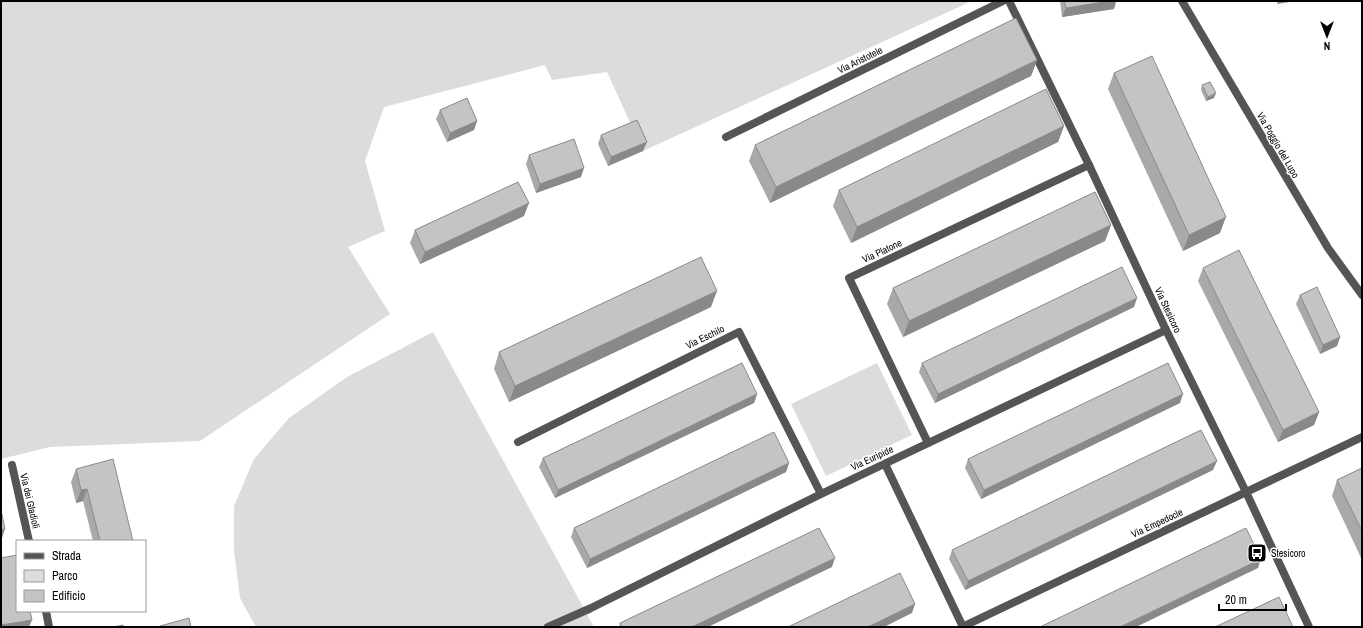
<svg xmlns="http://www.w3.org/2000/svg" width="1363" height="628" font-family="'Archivo Narrow',sans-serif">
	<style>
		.green { fill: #dcdcdc }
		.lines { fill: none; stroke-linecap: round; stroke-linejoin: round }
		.service { stroke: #555; stroke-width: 8 }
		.minor { stroke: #555; stroke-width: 8 }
		.tertiary { stroke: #555; stroke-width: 8 }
		.wall { fill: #a9a9a9 }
		.shaded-wall { fill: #898989 }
		.building { fill: #c4c4c4; stroke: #898989 }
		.labels { text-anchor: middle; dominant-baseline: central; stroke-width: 3; stroke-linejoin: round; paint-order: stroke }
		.street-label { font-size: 10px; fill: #000; stroke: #fff }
		.poi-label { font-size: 10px; fill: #000; stroke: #fff; text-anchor: start }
	</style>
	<rect width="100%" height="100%" fill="#fff"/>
	<g class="green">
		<path d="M1,1H972L643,151L607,72L552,80L545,65L384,107L365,161L385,231L348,247L390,314L200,441L50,447L1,459Z"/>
		<path d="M433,332L594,627H256L240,598L234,550V506L254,459L289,418L347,377Z"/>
		<path d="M877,363L912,435L826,476L791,404Z"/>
	</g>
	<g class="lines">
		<path class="service" d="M548,627L589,609"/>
		<g class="minor">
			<path d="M1009,1L1089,165L1166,330L1246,492L1309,627"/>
			<path d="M726,137L1003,1"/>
			<path d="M518,442L739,332L821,494"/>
			<path d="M928,443L849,278L1089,165"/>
			<path d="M885,464L963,627"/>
			<path d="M12,465L29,541"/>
			<path d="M589,609L821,494L1166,330"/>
			<path d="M46,611L49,627"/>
			<path d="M962,627L1362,437"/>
		</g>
		<path class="tertiary" d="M1182,1L1328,248L1362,295"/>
	</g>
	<g class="wall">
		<path d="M1060,1H1116L1114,9L1062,17Z"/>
		<path d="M1037,60L1031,76L770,203L749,161L755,145Z"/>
		<path d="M1114,73L1220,233L1183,251L1108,89Z"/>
		<path d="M1202,85L1214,98L1206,101L1201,90Z"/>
		<path d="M440,110L477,121L474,130L447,142L436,119Z"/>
		<path d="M1064,126L1058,142L851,243L833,206L839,190Z"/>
		<path d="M601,135L643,151L608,166L598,144Z"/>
		<path d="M529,155L581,177L536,193L526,164Z"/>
		<path d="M524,216L420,264L410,243L415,230Z"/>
		<path d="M1111,225L1105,241L903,337L887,304L893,288Z"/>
		<path d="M1203,268L1319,412L1314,425L1278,442L1198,281Z"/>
		<path d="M1300,295L1340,337L1337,346L1320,354L1296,304Z"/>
		<path d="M711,307L509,402L494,369L499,352Z"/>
		<path d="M1134,307L935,403L919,372L922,363Z"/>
		<path d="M757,394L754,403L555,498L539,467L543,458Z"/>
		<path d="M1180,403L981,499L965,468L968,459Z"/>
		<path d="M789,463L786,472L587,568L571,537L574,528Z"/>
		<path d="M1362,468V560L1332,496L1337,480Z"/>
		<path d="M76,469L133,541H93L83,501L76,503L71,482Z"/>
		<path d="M1213,470L965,590L949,559L952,550Z"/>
		<path d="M620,623L622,627H619Z"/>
	</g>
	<g class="shaded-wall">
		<path d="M1110,1H1116L1114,9L1062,17L1066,8Z"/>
		<path d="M1278,1H1296L1277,4Z"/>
		<path d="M1037,60L1031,76L770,203L776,187Z"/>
		<path d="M1216,93L1214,98L1206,101L1208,97Z"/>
		<path d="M477,121L474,130L447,142L450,133Z"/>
		<path d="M1064,126L1058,142L851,243L857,227Z"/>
		<path d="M647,142L643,151L608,166L611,157Z"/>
		<path d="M584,168L581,177L536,193L540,184Z"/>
		<path d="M529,203L524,216L420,264L425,252Z"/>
		<path d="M1226,217L1220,233L1183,251L1189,235Z"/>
		<path d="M1111,225L1105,241L903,337L909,321Z"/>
		<path d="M717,291L711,307L509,402L515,386Z"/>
		<path d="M1137,298L1134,307L935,403L938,394Z"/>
		<path d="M1340,337L1337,346L1320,354L1323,345Z"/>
		<path d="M757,394L754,403L555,498L558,490Z"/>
		<path d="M1183,394L1180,403L981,499L984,490Z"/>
		<path d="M1319,412L1314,425L1278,442L1283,430Z"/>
		<path d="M1217,461L1213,470L965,590L968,581Z"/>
		<path d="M789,463L786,472L587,568L590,559Z"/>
		<path d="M87,489L83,501L76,503L81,490Z"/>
		<path d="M5,529L2,538H1V530Z"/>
		<path d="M835,558L832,567L708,627H692Z"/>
		<path d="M1261,559L1258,568L1136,627H1120Z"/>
		<path d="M915,604L912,613L884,627H868Z"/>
		<path d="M32,620L29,627H1V625Z"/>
	</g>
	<g class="building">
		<path d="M1064,1H1110L1066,8Z"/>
		<path d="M1016,18L1037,60L776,187L755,145Z"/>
		<path d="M1152,56L1226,217L1189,235L1114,73Z"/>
		<path d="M1210,82L1216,93L1208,97L1202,85Z"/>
		<path d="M1046,89L1064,126L857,227L839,190Z"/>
		<path d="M467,98L477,121L450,133L440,110Z"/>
		<path d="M637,120L647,142L611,157L601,135Z"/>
		<path d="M574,139L584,168L540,184L529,155Z"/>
		<path d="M518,182L529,203L425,252L415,230Z"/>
		<path d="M1095,192L1111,225L909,321L893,288Z"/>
		<path d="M1239,250L1319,412L1283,430L1203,268Z"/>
		<path d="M701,257L717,291L515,386L499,352Z"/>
		<path d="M1122,267L1137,298L938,394L922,363Z"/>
		<path d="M1317,287L1340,337L1323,345L1300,295Z"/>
		<path d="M742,363L757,394L558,490L543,458Z"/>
		<path d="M1168,363L1183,394L984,490L968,459Z"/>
		<path d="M1201,430L1217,461L968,581L952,550Z"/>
		<path d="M774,432L789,463L590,559L574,528Z"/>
		<path d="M113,459L133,541H100L87,489L81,490L76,469Z"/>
		<path d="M1362,468V531L1337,480Z"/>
		<path d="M1,510L5,529L1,530Z"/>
		<path d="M819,528L835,558L692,627H622L620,623Z"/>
		<path d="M1246,528L1261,559L1120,627H1040Z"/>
		<path d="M17,555V611H30L32,620L1,625V558Z"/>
		<path d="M900,573L915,604L868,627H788Z"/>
		<path d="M1279,597L1293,627H1215Z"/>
		<path d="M189,618L191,627H160V626Z"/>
		<path d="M123,625V627H114Z"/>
	</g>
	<defs>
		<g id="bus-square" transform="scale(1)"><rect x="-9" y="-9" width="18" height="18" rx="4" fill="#000" stroke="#fff"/><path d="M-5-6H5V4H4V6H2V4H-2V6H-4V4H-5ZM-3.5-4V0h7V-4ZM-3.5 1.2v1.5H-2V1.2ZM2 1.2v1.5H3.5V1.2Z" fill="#fff"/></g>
	</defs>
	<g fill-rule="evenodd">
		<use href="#bus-square" x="1257" y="553"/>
	</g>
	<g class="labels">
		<g class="street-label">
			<text transform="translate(860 60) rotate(-26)">Via Aristotele</text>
			<text transform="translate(1278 145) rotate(60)">Via Poggio del Lupo</text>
			<text transform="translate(882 251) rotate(-25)">Via Platone</text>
			<text transform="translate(1168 310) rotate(65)">Via Stesicoro</text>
			<text transform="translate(705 337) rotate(-26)">Via Eschilo</text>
			<text transform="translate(872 458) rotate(-25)">Via Euripide</text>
			<text transform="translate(30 501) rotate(77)">Via dei Gladioli</text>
			<text transform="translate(1157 523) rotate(-25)">Via Empedocle</text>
		</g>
		<g class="poi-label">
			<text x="1271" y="553">Stesicoro</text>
		</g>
	</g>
	<rect width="1363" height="628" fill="none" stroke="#000000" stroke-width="4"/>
	<rect x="16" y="540" width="130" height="72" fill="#ffffff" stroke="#999999"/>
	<rect x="24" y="553" width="20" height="6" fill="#555555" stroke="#999999"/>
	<text x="52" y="560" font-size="12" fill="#000000">Strada</text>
	<rect x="24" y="570" width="20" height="12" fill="#dcdcdc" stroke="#999999"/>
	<text x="52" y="580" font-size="12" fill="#000000">Parco</text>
	<rect x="24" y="590" width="20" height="12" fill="#c4c4c4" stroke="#999999"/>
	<text x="52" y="600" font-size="12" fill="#000000">Edificio</text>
	<g transform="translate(1327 36) rotate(180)" stroke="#ffffff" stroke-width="3" paint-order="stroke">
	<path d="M0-3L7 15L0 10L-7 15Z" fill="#000000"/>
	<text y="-6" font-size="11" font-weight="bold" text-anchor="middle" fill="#000000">N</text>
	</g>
	<path d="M1219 604v6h67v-6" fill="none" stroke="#000000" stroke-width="2"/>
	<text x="1225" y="604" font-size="12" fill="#000000" stroke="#ffffff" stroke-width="3" paint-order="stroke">20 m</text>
</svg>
